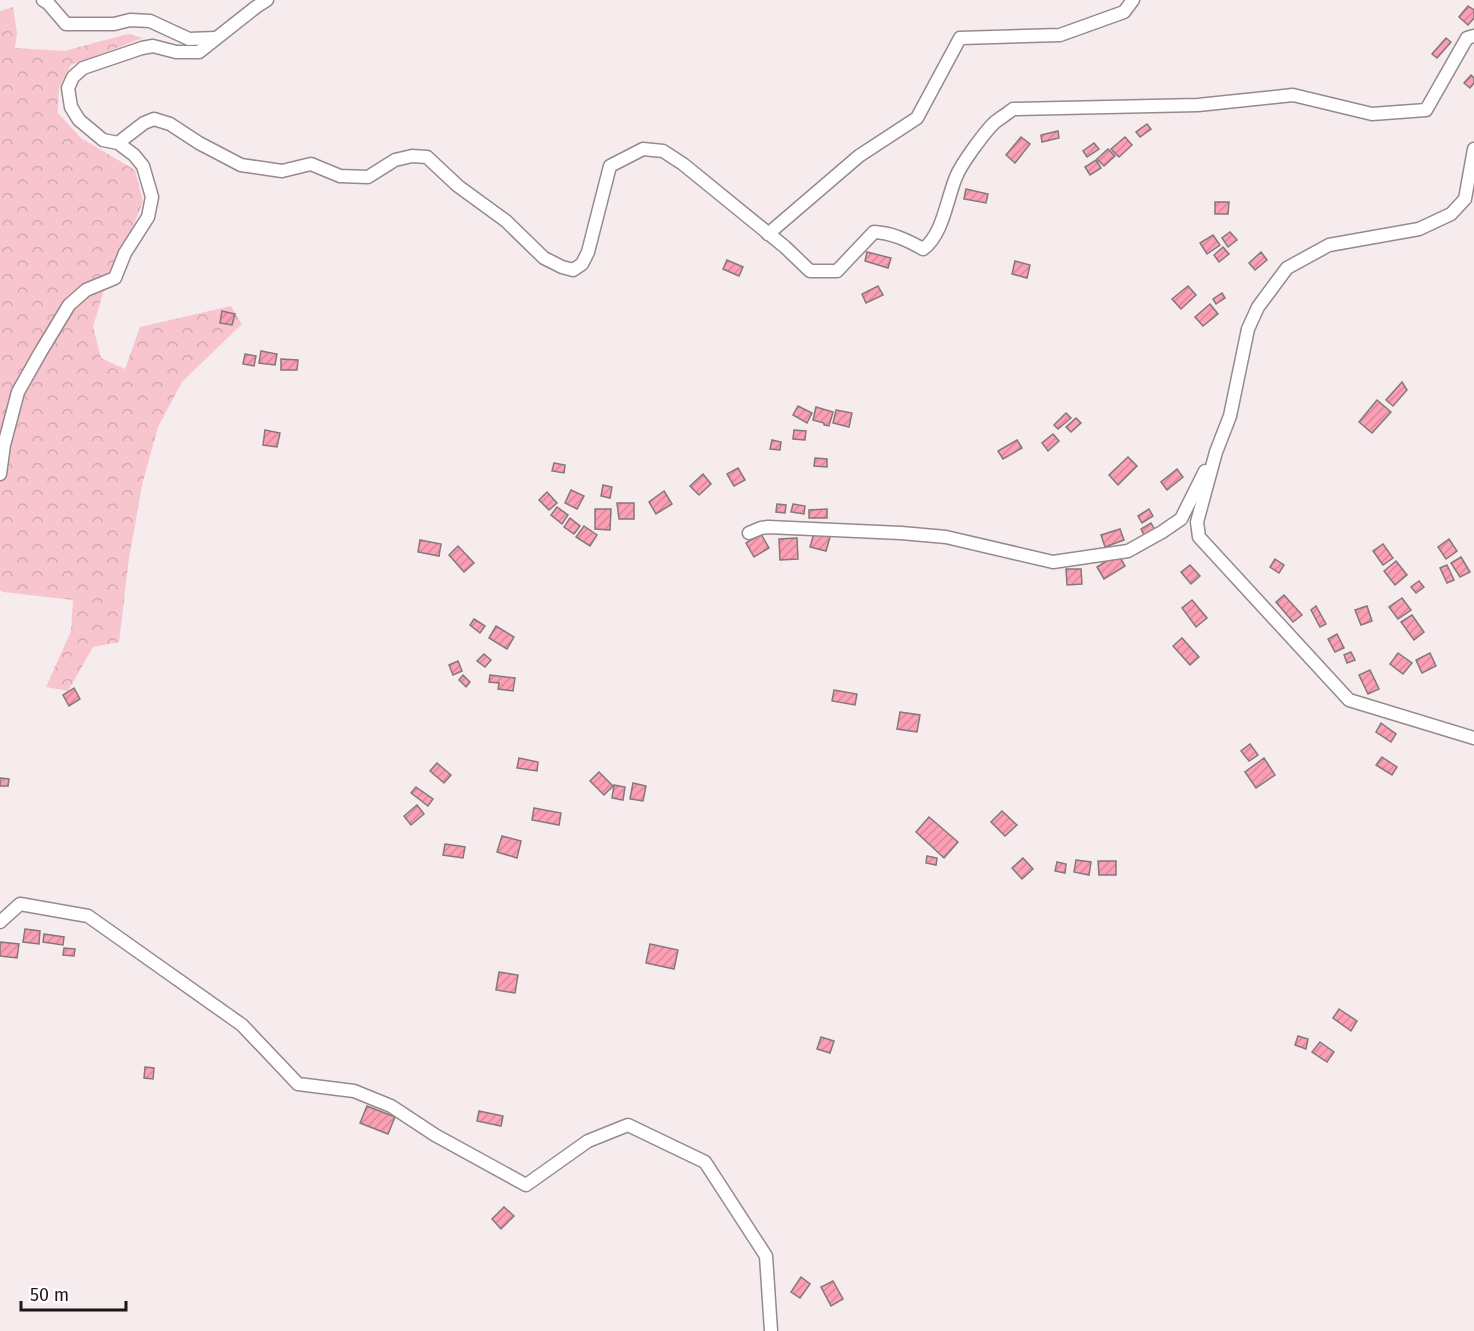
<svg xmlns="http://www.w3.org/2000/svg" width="1474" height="1331" font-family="'Fira Sans',sans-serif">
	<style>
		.forest { fill: url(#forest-crowns) }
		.building { fill: url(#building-hatch); stroke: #83787a; stroke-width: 1.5 }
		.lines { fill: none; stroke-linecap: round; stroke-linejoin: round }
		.street-casing { stroke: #958a8c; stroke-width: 15 }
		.street { stroke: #fff; stroke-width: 12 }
	</style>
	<defs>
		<pattern id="forest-crowns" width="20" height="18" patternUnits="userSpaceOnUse" patternTransform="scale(1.5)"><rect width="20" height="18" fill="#f8c5cf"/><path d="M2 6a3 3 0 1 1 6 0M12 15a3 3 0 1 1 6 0" fill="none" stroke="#d4a8b1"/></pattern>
		<pattern id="building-hatch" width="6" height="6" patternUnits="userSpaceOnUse" patternTransform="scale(1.5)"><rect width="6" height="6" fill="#fd9fb4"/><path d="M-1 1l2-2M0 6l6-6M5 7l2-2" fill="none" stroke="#d8889a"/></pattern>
	</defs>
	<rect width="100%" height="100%" fill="#f6ebed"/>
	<path class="forest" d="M13,7L17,33L15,48L64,51L128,34L143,38L71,65L59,88L58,113L81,138L135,170L143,202L132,229L109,273L93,327L101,358L125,369L140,327L231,306L242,324L182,382L158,427L142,485L129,558L119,642L93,647L68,691L46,687L71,631L73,600L3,592L0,590V11Z"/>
	<g class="building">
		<path d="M1468,6L1474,10V18L1468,25L1459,17Z"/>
		<path d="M1446,38L1451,42L1437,58L1432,54Z"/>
		<path d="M1471,75L1474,78V83L1470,88L1464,83Z"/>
		<path d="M1147,124L1151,129L1140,137L1136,132Z"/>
		<path d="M1058,131L1059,138L1042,142L1041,135Z"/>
		<path d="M1021,137L1030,144L1015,163L1006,155Z"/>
		<path d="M1125,137L1132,145L1119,157L1111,149Z"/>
		<path d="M1094,143L1099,149L1087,157L1083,151Z"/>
		<path d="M1108,149L1115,156L1104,166L1097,159Z"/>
		<path d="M1096,160L1101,168L1090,175L1085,167Z"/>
		<path d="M966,189L988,194L986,203L964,199Z"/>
		<path d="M1215,202H1229L1228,214H1215Z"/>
		<path d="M1230,232L1237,240L1228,247L1222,238Z"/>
		<path d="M1213,235L1220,245L1207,254L1200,243Z"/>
		<path d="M1223,247L1229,254L1219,262L1214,255Z"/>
		<path d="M867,252L891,258L888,268L865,261Z"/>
		<path d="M1261,252L1267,260L1255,270L1249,263Z"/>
		<path d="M727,260L743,267L739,276L723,269Z"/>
		<path d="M1015,261L1030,265L1027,278L1012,274Z"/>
		<path d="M878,286L883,295L866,303L862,294Z"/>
		<path d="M1188,286L1196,295L1181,309L1172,299Z"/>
		<path d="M1222,293L1225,298L1216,304L1213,299Z"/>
		<path d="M1210,304L1218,314L1203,326L1195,317Z"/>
		<path d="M222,311L235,314L232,325L220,323Z"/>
		<path d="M261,351L277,354L275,365L259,363Z"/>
		<path d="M245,354L256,356L254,366L243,364Z"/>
		<path d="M281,359L298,360L297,370H281Z"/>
		<path d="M1402,382L1407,390L1393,406L1386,400Z"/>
		<path d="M1377,400L1391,412L1372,433L1359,422Z"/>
		<path d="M798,406L812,413L807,423L793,415Z"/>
		<path d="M816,407L833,412L829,426L824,425V423L813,420Z"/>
		<path d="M836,410L852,413L849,427L833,423Z"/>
		<path d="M1066,413L1071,418L1058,429L1054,425Z"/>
		<path d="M1076,418L1081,423L1071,432L1066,427Z"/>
		<path d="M265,430L280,433L277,447L263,445Z"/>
		<path d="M794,430L806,431L805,440L793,439Z"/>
		<path d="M1053,434L1059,441L1048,451L1042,443Z"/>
		<path d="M772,440L781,442L780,450L770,449Z"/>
		<path d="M1017,440L1022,448L1003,459L998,451Z"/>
		<path d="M1128,457L1137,466L1118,485L1109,475Z"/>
		<path d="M815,458L827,459V467L814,466Z"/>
		<path d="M554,463L565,465L564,473L552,471Z"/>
		<path d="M738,468L745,480L734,486L727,474Z"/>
		<path d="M1177,469L1183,477L1167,490L1161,482Z"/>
		<path d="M703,474L711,484L699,495L690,486Z"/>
		<path d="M603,485L612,487L610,498L601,496Z"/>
		<path d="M571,490L584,496L577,509L565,503Z"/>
		<path d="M664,491L672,504L656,514L649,502Z"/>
		<path d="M547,492L557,503L549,510L539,500Z"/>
		<path d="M617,503H634V519H619Z"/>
		<path d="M777,504L786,505L785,513L776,512Z"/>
		<path d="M793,504L805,506L804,514L791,512Z"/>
		<path d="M557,507L568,515L562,524L551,515Z"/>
		<path d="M595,509H611L610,530L595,529Z"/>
		<path d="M827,509V518H809V510Z"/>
		<path d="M1149,509L1153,516L1142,523L1138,516Z"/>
		<path d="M570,518L580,526L574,534L564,527Z"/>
		<path d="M1151,523L1155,530L1144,535L1141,529Z"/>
		<path d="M584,526L597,535L590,546L576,537Z"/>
		<path d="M1120,529L1124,540L1105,547L1101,535Z"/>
		<path d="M814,533L830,537L826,551L810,547Z"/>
		<path d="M761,534L769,548L754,557L746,543Z"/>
		<path d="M797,538L798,559L780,560L779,539Z"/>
		<path d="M1449,539L1457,551L1446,559L1438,547Z"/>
		<path d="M420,540L441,544L439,556L418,552Z"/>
		<path d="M1383,544L1393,558L1383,565L1373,551Z"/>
		<path d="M458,546L474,563L464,572L449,555Z"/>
		<path d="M1118,554L1125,566L1104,579L1097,567Z"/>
		<path d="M1461,557L1470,572L1460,577L1451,563Z"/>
		<path d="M1275,559L1284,565L1279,573L1270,567Z"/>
		<path d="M1396,561L1407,575L1395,585L1384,571Z"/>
		<path d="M1190,565L1200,576L1191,584L1181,572Z"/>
		<path d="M1447,565L1454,580L1447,583L1440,568Z"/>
		<path d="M1066,569H1081L1082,584L1067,585Z"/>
		<path d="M1419,581L1424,587L1416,593L1411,587Z"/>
		<path d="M1284,595L1302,615L1293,622L1276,602Z"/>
		<path d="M1402,598L1411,610L1398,619L1389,607Z"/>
		<path d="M1192,600L1207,618L1196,627L1182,608Z"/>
		<path d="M1316,606L1326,624L1320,627L1311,610Z"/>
		<path d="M1367,606L1372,621L1361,625L1355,610Z"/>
		<path d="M1412,615L1424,632L1414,640L1401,622Z"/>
		<path d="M474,619L485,626L480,633L470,625Z"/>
		<path d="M496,626L514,637L507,649L489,638Z"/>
		<path d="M1337,634L1344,648L1335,652L1328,639Z"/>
		<path d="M1182,638L1199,657L1190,665L1173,646Z"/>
		<path d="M1351,652L1355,660L1347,663L1344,655Z"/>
		<path d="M1398,653L1412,663L1403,674L1390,664Z"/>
		<path d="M1430,653L1436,666L1422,673L1416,660Z"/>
		<path d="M484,654L491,660L485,667L477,661Z"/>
		<path d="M458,661L462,671L453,675L449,665Z"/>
		<path d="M1370,670L1379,689L1368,694L1359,675Z"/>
		<path d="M463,675L470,682L466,687L459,680Z"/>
		<path d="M490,675L515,678L513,691L498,689L499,683L489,682Z"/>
		<path d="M74,688L80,699L69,706L63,695Z"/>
		<path d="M834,690L857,694L855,705L832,701Z"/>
		<path d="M900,712L920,715L917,732L897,729Z"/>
		<path d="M1381,723L1396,734L1391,742L1376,732Z"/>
		<path d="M1250,744L1258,755L1249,761L1241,751Z"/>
		<path d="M1382,757L1397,767L1392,775L1376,765Z"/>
		<path d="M519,758L538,762L537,771L517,768Z"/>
		<path d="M1264,758L1275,775L1256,788L1245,772Z"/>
		<path d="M437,763L451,775L444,783L430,771Z"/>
		<path d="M599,772L613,786L604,795L590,781Z"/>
		<path d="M0,778L9,779L8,786H0Z"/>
		<path d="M633,783L646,786L643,801L630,799Z"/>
		<path d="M614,785L625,787L623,800L612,798Z"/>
		<path d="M416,787L433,799L428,806L411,793Z"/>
		<path d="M417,805L424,814L411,825L404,816Z"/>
		<path d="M534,808L561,813L559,825L532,820Z"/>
		<path d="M1002,811L1017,825L1005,836L991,822Z"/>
		<path d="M929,817L958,842L944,858L916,832Z"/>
		<path d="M502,836L521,841L517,858L497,852Z"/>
		<path d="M445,844L465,847L463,858L443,855Z"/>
		<path d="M927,856L937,858L936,865L926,863Z"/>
		<path d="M1023,858L1033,869L1022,879L1012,868Z"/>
		<path d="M1076,860L1091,862L1089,875L1074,872Z"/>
		<path d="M1098,861H1116V875H1099Z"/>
		<path d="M1057,862L1066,864L1065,873L1055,871Z"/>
		<path d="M25,929L40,931L39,944L23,942Z"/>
		<path d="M44,934L64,937L63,945L43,942Z"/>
		<path d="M0,942L19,944L17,958L0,956Z"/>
		<path d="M650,944L678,950L674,969L646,963Z"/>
		<path d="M64,948L75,949L74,956L63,955Z"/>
		<path d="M499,972L518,975L515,993L496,990Z"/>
		<path d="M1339,1009L1357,1021L1351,1031L1333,1018Z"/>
		<path d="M1298,1036L1308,1039L1306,1049L1295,1045Z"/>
		<path d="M821,1037L834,1041L830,1053L817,1049Z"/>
		<path d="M1320,1042L1334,1052L1327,1062L1312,1052Z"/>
		<path d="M145,1067L154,1068L153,1079L144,1078Z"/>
		<path d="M367,1106L395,1117L388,1134L360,1123Z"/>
		<path d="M479,1111L503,1116L501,1126L477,1121Z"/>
		<path d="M504,1207L514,1216L501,1229L492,1219Z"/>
		<path d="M801,1277L810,1284L800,1298L791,1292Z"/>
		<path d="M833,1281L843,1299L831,1306L821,1287Z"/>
	</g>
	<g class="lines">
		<g class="street-casing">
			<g id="street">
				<path d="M43,0L48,3L66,24H114L130,20L150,21L189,39L216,38"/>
				<path d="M118,143L144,123L154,119L170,124L199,143L241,165L282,171L311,164L340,176L368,177L395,160L412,156L427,157L458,186L506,221L544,258L562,267L573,270L582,264L588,252L610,166L643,149L663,151L683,164L785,247L810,271H837L874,232C892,233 907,240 923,249C943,235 947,198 956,177C961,164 984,133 994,123C1000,118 1007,114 1013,109L1198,105L1293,95L1372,114L1426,110L1467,38L1474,36"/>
				<path d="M1474,149L1465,199L1451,214L1419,229L1329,245L1287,268L1258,307L1248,329L1230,416L1216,452L1197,522L1199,537L1349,700L1474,738"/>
				<path d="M768,234L859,156L917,118L960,38L1060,35L1124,12L1133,0"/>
				<path d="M0,474L4,445L18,392L40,353L69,305L86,290L115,278L125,253L148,217L152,197L143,166L134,155L118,143L103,140L79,120L71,107L68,88L73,77L83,68L142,48L153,46L176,52H199L256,7L267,0"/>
				<path d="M749,533L761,528L768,527L901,533L946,537L1053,562L1128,551L1162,532L1181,519L1205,471"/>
				<path d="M0,922L20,904L88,916L242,1025L298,1084L354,1091L391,1106L435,1135L526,1185L588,1141L628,1125L705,1162L766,1256L771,1331"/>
			</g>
		</g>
		<use href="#street" class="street"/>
	</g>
	<path d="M21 1301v9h105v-9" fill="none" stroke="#1b1717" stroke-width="3"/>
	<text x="30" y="1301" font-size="18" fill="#1b1717" stroke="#fffafb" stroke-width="4.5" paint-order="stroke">50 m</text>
</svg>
